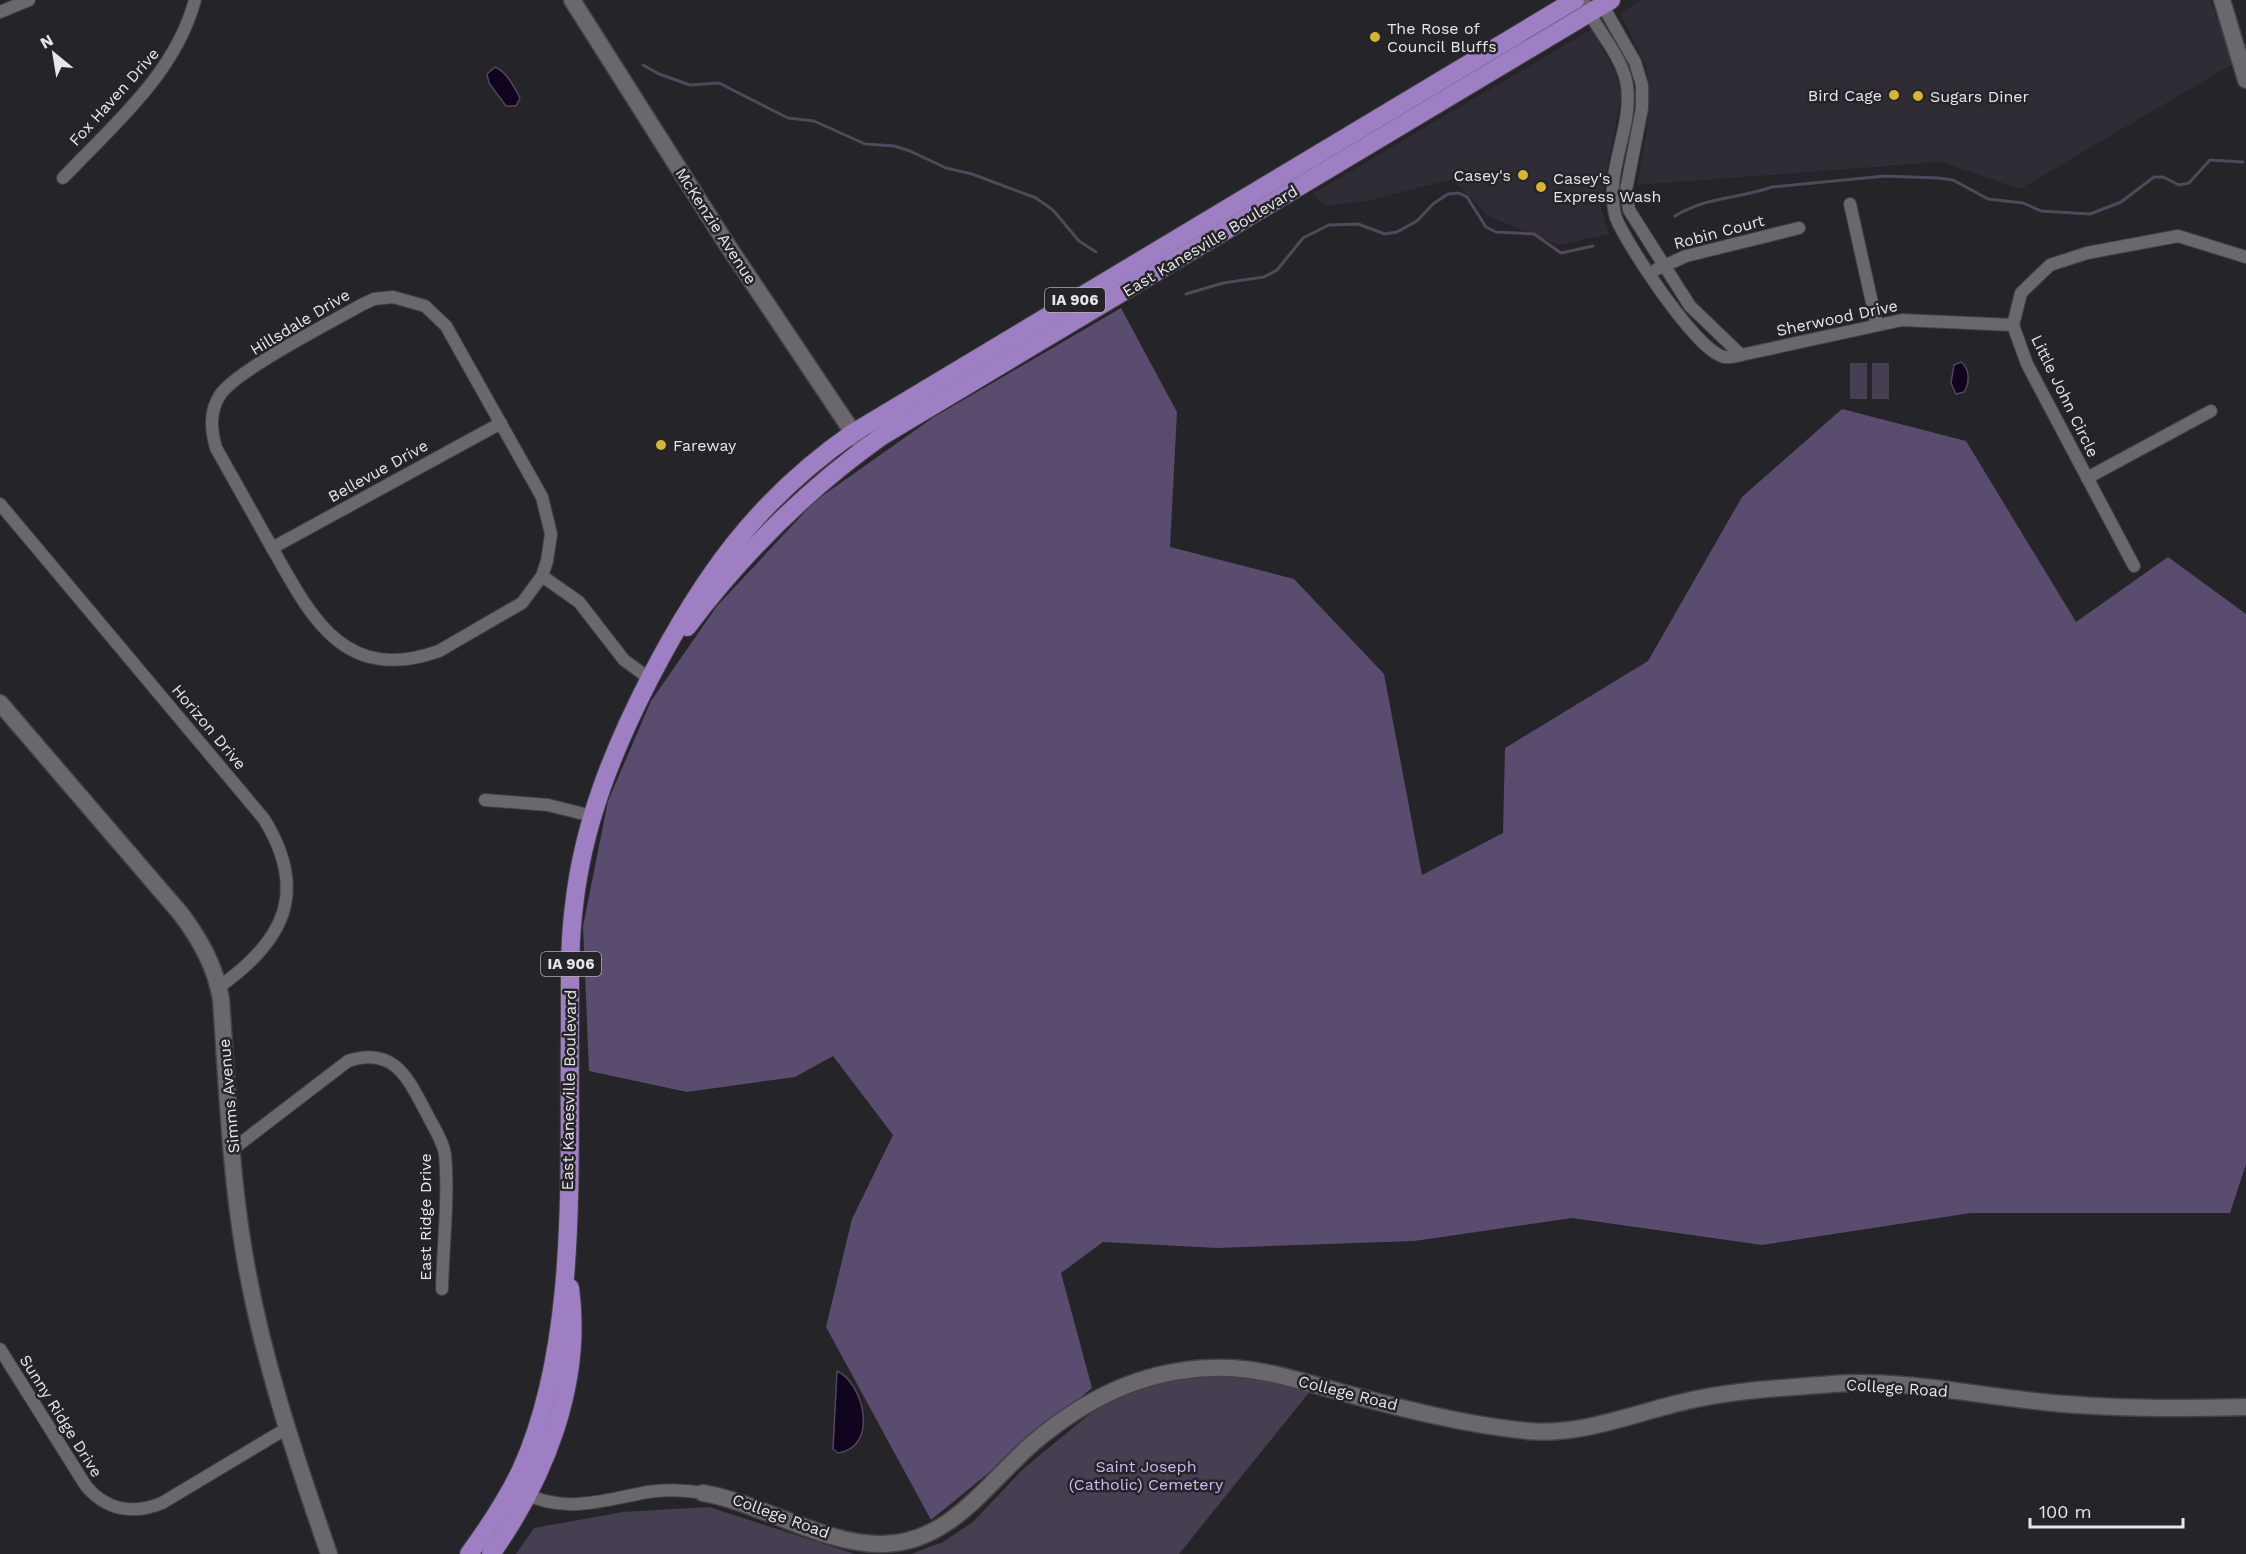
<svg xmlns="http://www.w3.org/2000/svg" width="2246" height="1554" font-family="'Work Sans',sans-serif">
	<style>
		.built { fill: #302c35 }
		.green { fill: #463f52 }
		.forest { fill: #5a4c6e }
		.water { fill: #11041f; stroke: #51485b; stroke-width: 1.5 }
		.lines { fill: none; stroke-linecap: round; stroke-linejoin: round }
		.stream { stroke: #51485b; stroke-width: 3 }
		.street-casing { stroke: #434145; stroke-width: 14 }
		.secondary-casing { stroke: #434145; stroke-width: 19 }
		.primary-casing { stroke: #434145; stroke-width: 20 }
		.street { stroke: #6a686c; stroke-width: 12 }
		.secondary { stroke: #6a686c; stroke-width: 16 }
		.primary { stroke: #9e7fc3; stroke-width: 18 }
		.poi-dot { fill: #d7b434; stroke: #252428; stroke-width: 2 }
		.labels { text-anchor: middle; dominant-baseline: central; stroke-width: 5; stroke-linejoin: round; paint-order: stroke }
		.shield { fill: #252428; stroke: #adacae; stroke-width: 1.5 }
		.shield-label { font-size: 15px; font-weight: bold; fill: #e7e6e8 }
		.poi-label { font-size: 16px; fill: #e7e6e8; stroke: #252428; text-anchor: start }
		.street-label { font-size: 16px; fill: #e7e6e8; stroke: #252428 }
		.park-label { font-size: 16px; fill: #d1b8f4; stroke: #252428 }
	</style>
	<rect width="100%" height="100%" fill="#252428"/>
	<g class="built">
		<path d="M1641,0H2210L2234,63L2020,189L1941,162L1637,185L1647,129L1649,87L1646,67L1620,13Z"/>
		<path d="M1592,29L1616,74L1621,97L1600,205L1609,234L1558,245L1488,216L1452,179L1367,201L1325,206L1312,194Z"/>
	</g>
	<g class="green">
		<rect x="1850" y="363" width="17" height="36"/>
		<rect x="1872" y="363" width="17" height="36"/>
		<path d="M1236,1368L1315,1385L1179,1554H911L943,1542L973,1522L1022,1470L1126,1384Z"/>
		<path d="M709,1507L855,1554H516L534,1528L623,1512Z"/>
	</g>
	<path class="forest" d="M1121,308L1177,412L1170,547L1294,579L1384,674L1422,875L1503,833L1505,748L1648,661L1742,497L1842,409L1966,441L2076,622L2168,557L2246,614V1164L2230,1213H1971L1762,1245L1572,1218L1414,1241L1217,1248L1103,1242L1061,1273L1092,1388L931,1520L826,1327L852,1219L893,1135L833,1056L795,1077L687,1092L589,1071L583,926L608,801L651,701L717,606L815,501L934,417Z"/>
	<g class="water">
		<path d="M495,67C507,72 514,87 520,98L516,106H506L489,83L487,74Z"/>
		<path d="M1961,362C1970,369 1970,383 1964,392L1956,394L1951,383L1954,365Z"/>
		<path d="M837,1371C863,1382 880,1447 838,1453L833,1449Z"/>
	</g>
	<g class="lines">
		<g class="stream">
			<path d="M643,65L659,74L690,85L719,83L788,118L814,121L865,144L894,146L910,151L946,168L972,174L1036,198L1053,210L1079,241L1096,252"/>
			<path d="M1675,216C1708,196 1738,199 1772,187L1885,176L1938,178L1953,180L1988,199L2023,203L2041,211L2090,214L2121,202L2154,177H2163L2179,185L2189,183L2210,160L2243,162"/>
			<path d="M1186,294L1223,283L1264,277L1277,270L1303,238L1329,225L1358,224L1385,234L1397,232L1417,221L1433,204L1448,194L1459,193L1467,197L1486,227L1496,232L1534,234L1561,253L1593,246"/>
		</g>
		<g class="street-casing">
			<g id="street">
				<path d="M1583,0C1594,28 1623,55 1627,86C1633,130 1603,173 1616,218C1628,247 1691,341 1719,355C1726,359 1733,357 1741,355L1902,320L2013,325"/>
				<path d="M1600,1L1635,62L1642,85V108L1626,190L1629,210L1690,306L1741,355"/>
				<path d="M0,12L29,0"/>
				<path d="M63,178C114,124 175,74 195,0"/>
				<path d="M1850,204L1877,325"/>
				<path d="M1657,269L1686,256L1799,228"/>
				<path d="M393,297L425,306L446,326L542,497L551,534L547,561L542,576L522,603L439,651C347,684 313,621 275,553C255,518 236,483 216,448C211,430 209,412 220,395C235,371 332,322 361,305L374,299Z"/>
				<path d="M2087,478L2211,411"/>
				<path d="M0,504L264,819C309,892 284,941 219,987"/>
				<path d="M272,548L501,423"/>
				<path d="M2134,566L2027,364L2013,325L2021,293L2050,265L2087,253L2178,236L2246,257"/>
				<path d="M542,576L579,602L624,660L650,679"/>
				<path d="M485,800L548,805L592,816"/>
				<path d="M233,1149L348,1061C396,1045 409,1081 428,1116C434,1128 443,1141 445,1154C449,1198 443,1245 442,1289"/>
				<path d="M0,1349L86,1486C106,1510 133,1515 162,1503L289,1427"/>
				<path d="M522,1492C565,1515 603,1500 648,1492C666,1489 684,1490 703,1493"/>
			</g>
		</g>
		<g class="secondary-casing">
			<g id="secondary">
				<path d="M572,0L726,243L864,449"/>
				<path d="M2222,0L2246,80"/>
				<path d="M0,703L181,914C201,941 215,966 221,999C227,1083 230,1169 244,1252C261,1355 295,1456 329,1554"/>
				<path d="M703,1493C761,1503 824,1545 882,1544C949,1544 987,1483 1033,1443C1085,1399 1141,1371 1209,1368C1255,1365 1300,1381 1344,1393C1404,1409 1466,1425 1528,1431C1582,1436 1634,1413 1687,1401C1733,1390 1784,1388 1832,1384C1901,1379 1974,1395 2043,1402C2111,1409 2178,1409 2246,1407"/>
			</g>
		</g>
		<g class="primary-casing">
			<g id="primary">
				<path d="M687,627C743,553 807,489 882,436L1611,0"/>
				<path d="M469,1554C488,1528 507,1499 521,1470C580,1340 568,1164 570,1023C570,984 569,944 574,906C583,824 613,750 650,678C703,576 757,500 853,433L1575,0"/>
				<path d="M491,1554C545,1478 583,1383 570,1288"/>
			</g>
		</g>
		<use href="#street" class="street"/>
		<use href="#secondary" class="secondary"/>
		<use href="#primary" class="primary"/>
	</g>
	<g class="poi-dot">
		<circle cx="1375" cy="37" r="6"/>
		<circle cx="1894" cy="95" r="6"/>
		<circle cx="1918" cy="96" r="6"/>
		<circle cx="1523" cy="175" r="6"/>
		<circle cx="1541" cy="187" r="6"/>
		<circle cx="661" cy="445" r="6"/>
	</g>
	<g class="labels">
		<g class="shield">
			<rect x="1045" y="288" width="60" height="24" rx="4.5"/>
			<rect x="541" y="952" width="60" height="24" rx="4.5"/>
		</g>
		<g class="shield-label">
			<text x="1075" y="300">IA 906</text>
			<text x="571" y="964">IA 906</text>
		</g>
		<g class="poi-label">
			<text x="1387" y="28">The Rose of<tspan x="1387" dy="18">Council Bluffs</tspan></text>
			<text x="1882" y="95" text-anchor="end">Bird Cage</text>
			<text x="1930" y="96">Sugars Diner</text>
			<text x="1511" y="175" text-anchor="end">Casey's</text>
			<text x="1553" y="178">Casey's<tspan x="1553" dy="18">Express Wash</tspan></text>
			<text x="673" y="445">Fareway</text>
		</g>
		<g class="street-label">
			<text transform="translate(114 97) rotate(-48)">Fox Haven Drive</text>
			<text transform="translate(716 226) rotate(57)">McKenzie Avenue</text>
			<text transform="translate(1719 232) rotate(-15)">Robin Court</text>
			<text transform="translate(1210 241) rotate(-31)">East Kanesville Boulevard</text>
			<text transform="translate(1837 318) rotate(-12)">Sherwood Drive</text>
			<text transform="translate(300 322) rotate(-31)">Hillsdale Drive</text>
			<text transform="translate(2065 396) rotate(64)">Little John Circle</text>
			<text transform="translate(378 471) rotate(-29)">Bellevue Drive</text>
			<text transform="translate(209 727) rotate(50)">Horizon Drive</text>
			<text transform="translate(569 1090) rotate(-89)">East Kanesville Boulevard</text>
			<text transform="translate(229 1096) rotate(-95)">Simms Avenue</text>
			<text transform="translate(425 1217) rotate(-90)">East Ridge Drive</text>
			<text transform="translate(1897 1388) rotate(4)">College Road</text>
			<text transform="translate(1348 1393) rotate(14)">College Road</text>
			<text transform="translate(61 1416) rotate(58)">Sunny Ridge Drive</text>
			<text transform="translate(781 1516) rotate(20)">College Road</text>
		</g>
		<g class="park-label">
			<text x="1146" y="1466">Saint Joseph<tspan x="1146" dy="18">(Catholic) Cemetery</tspan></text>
		</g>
	</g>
	<g transform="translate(54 54) rotate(330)" stroke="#252428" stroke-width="4.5" paint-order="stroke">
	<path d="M0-4.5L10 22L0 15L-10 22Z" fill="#e7e6e8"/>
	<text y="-9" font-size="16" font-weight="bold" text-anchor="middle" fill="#e7e6e8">N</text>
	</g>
	<path d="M2030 1518v9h153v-9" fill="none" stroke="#e7e6e8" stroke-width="3"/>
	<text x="2039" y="1518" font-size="18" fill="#e7e6e8" stroke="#252428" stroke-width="4.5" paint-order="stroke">100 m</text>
</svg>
